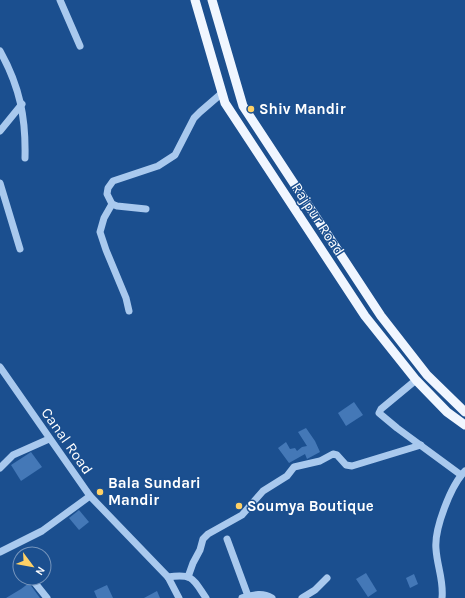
<svg xmlns="http://www.w3.org/2000/svg" width="465" height="598" font-family="Karla,sans-serif">
	<style>
		.building { fill: #4478b7 }
		.lines { fill: none; stroke-linecap: round; stroke-linejoin: round }
		.minor { stroke: #a9c9ee; stroke-width: 7 }
		.major { stroke: #f0f6ff; stroke-width: 9 }
		.poi-dot { fill: #ffd166; stroke: #1b4f8f; stroke-width: 1.5 }
		.labels { text-anchor: middle; dominant-baseline: central; stroke-width: 3; stroke-linejoin: round; paint-order: stroke }
		.poi-label { font-size: 15px; font-weight: bold; fill: #fff; stroke: #1b4f8f; text-anchor: start }
		.street-label { font-size: 15px; fill: #fff; stroke: #1b4f8f }
	</style>
	<rect width="100%" height="100%" fill="#1b4f8f"/>
	<g class="building">
		<path d="M354,402L363,415L346,426L338,413Z"/>
		<path d="M306,428L315,441L320,452L307,459L305,454L289,463L278,448L286,442L290,449L295,448L297,451L302,447L307,446L298,432Z"/>
		<path d="M31,452L42,467L21,481L11,465Z"/>
		<path d="M79,510L89,522L79,530L69,518Z"/>
		<path d="M366,573L377,591L368,597L356,579Z"/>
		<path d="M414,574L418,584L410,588L406,578Z"/>
		<path d="M29,583L40,598H6L21,589Z"/>
		<path d="M107,585L113,598H97L94,591Z"/>
		<path d="M157,591L160,598H144Z"/>
	</g>
	<g class="lines">
		<g class="minor">
			<path d="M60,0L80,46"/>
			<path d="M0,51C20,87 26,118 25,158"/>
			<path d="M0,131L22,104"/>
			<path d="M0,183L20,249"/>
			<path d="M112,204L104,218L100,232L106,250L126,298L129,311"/>
			<path d="M146,209L117,206L112,204L107,194L108,188L113,181L158,166L175,155L194,118L200,112L222,93"/>
			<path d="M0,367L90,496L168,577L179,598"/>
			<path d="M416,380L381,409L379,413L397,428L461,475"/>
			<path d="M0,468L13,455L49,439"/>
			<path d="M227,539L248,596"/>
			<path d="M0,552L42,531L90,496"/>
			<path d="M168,577C193,573 193,579 206,598"/>
			<path d="M188,577L193,563L200,550L203,539L208,534L242,515L263,491L287,476L294,467L320,461L333,454L337,455L346,465L352,466L421,445"/>
			<path d="M31,578L47,598"/>
			<path d="M242,598C253,595 262,592 272,598"/>
			<path d="M302,598L315,590L327,578"/>
			<path d="M442,598C444,581 437,566 436,549C434,529 451,485 465,471"/>
		</g>
		<g class="major">
			<path d="M195,0L225,103L365,316L416,380L447,412L465,425"/>
			<path d="M212,0L243,106L381,316L427,375L465,412"/>
		</g>
	</g>
	<g class="poi-dot">
		<circle cx="251" cy="109" r="4"/>
		<circle cx="100" cy="492" r="4"/>
		<circle cx="239" cy="506" r="4"/>
	</g>
	<g class="labels">
		<g class="poi-label">
			<text x="259" y="109">Shiv Mandir</text>
			<text x="108" y="483">Bala Sundari<tspan x="108" dy="17">Mandir</tspan></text>
			<text x="247" y="506">Soumya Boutique</text>
		</g>
		<g class="street-label">
			<text transform="translate(318 219) rotate(57)">Rajpur Road</text>
			<text transform="translate(67 441) rotate(55)">Canal Road</text>
		</g>
	</g>
	<g transform="translate(32 566) rotate(122)"><circle r="19" fill="#1b4f8f" stroke="#7695bc"/>
	<path d="M0-3L7 15L0 10L-7 15Z" fill="#ffd166"/>
	<text y="-6" font-size="11" font-weight="bold" text-anchor="middle" fill="#ffffff">N</text>
	</g>
</svg>
